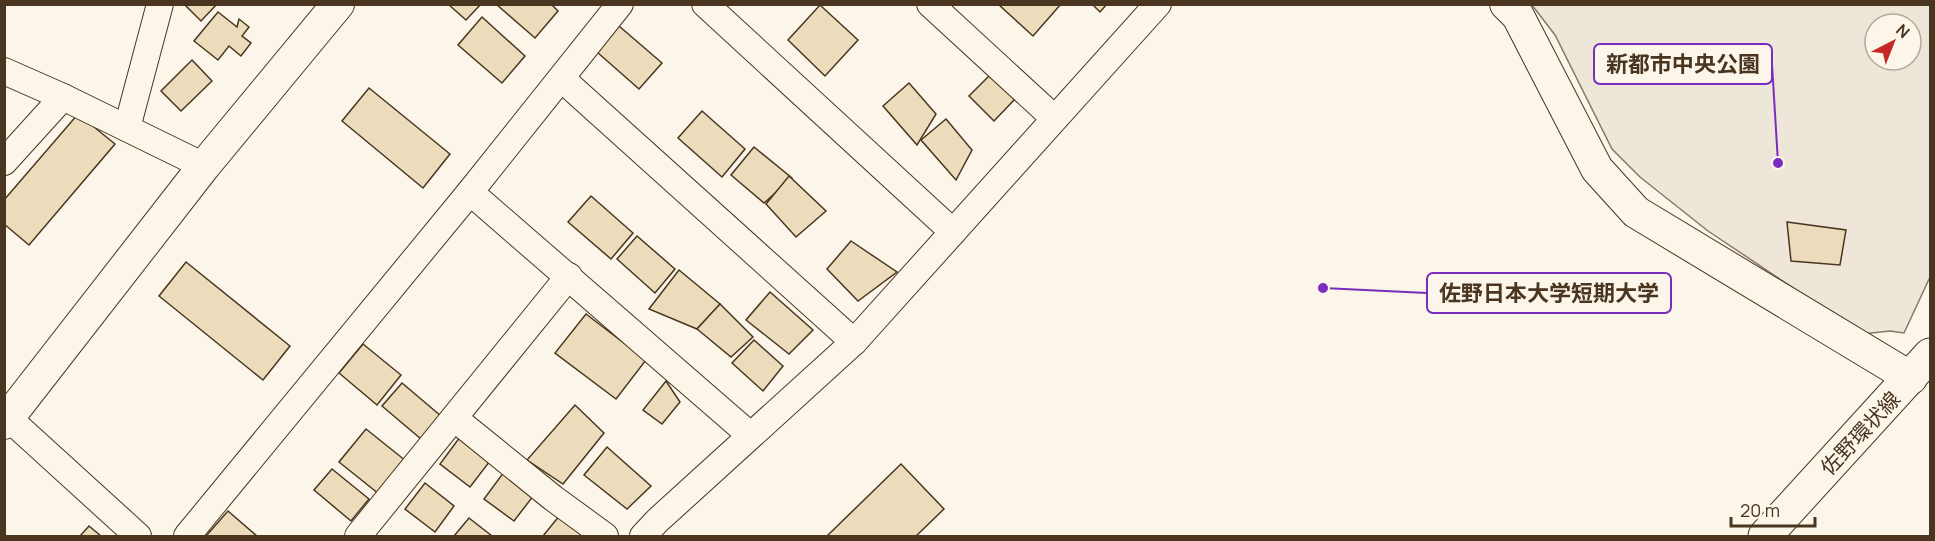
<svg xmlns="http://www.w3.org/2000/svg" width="1935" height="541" font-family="Manrope,'Noto Sans JP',sans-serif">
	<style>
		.green { fill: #ede6d9; stroke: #887966; stroke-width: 1.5; fill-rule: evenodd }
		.building { fill: #ecdcbc; stroke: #4a3520; stroke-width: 1.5 }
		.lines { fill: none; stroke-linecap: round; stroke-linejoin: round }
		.minor-casing { stroke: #4a3520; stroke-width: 28 }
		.tertiary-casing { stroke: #4a3520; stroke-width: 34 }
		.secondary-casing { stroke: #4a3520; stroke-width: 35 }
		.minor { stroke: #fbf6e9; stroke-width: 26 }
		.tertiary { stroke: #fbf6e9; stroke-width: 32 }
		.secondary { stroke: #fbf6e9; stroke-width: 33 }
		.labels { text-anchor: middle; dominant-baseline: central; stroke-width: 4.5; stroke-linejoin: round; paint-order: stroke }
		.street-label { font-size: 21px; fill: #4a3520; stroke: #fbf6e9 }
		.leader { fill: none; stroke: #7b2cbf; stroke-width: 2 }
		.callout-dot { fill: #7b2cbf; stroke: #fbf6e9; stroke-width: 2 }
		.callout { fill: #fbf6e9; stroke: #7b2cbf; stroke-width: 2 }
		.callout-label { font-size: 22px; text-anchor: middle; font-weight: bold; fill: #4a3520 }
	</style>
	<rect width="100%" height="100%" fill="#fbf6e9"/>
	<path class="green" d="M1532,5H1930V277L1904,333L1890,331L1862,334L1708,231L1640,177L1612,149L1555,35ZM1875,24H1911V60H1875Z"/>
	<g class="building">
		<path d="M184,4H217L201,21Z"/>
		<path d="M448,4H481L466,20Z"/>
		<path d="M496,4H551L558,11L535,38Z"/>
		<path d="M998,4H1061L1033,36Z"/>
		<path d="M1092,4H1107L1100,12Z"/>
		<path d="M820,5L858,40L825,76L788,40Z"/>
		<path d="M218,12L237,27L239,19L249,27L242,36L251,43L241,56L229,46L218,60L194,41Z"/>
		<path d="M482,17L525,56L502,83L458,45Z"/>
		<path d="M619,26L662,63L639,89L597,52Z"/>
		<path d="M192,60L212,81L181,111L161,91Z"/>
		<path d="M990,75L1015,99L994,121L969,96Z"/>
		<path d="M909,83L936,114L917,145L883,106Z"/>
		<path d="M369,88L450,154L423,188L342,121Z"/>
		<path d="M702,111L745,149L722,177L678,138Z"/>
		<path d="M78,114L115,144L29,245L4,224V200Z"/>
		<path d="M946,119L972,150L956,180L921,140Z"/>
		<path d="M754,147L792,178L764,203L731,175Z"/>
		<path d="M789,176L826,211L796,237L766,204Z"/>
		<path d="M591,196L633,233L611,259L568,222Z"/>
		<path d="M1787,222L1846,230L1840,265L1791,261Z"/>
		<path d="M637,236L675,269L655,293L617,259Z"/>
		<path d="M851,241L897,272L858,301L827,269Z"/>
		<path d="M186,262L290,346L263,380L159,296Z"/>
		<path d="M679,270L720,304L697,329L649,309Z"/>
		<path d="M770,292L813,330L789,354L746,320Z"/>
		<path d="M720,304L753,337L731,357L697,329Z"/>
		<path d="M586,314L646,360L616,399L555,353Z"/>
		<path d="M754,340L783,366L763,391L732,363Z"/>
		<path d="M363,344L401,375L377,405L339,373Z"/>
		<path d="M666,381L680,402L662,424L643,410Z"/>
		<path d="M402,383L441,416L421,439L382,406Z"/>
		<path d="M575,405L604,433L563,484L527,460Z"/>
		<path d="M366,429L406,461L379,494L339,462Z"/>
		<path d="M460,437L490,461L470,487L440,464Z"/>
		<path d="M607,447L651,486L627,509L584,475Z"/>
		<path d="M901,464L944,509L916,536H827Z"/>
		<path d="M332,469L369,499L351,521L314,490Z"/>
		<path d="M504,472L534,495L514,521L484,499Z"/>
		<path d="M425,483L454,506L435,532L405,509Z"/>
		<path d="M228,511L257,536H206Z"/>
		<path d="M560,515L588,536H543Z"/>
		<path d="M469,518L492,536H454Z"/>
		<path d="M89,526L101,536H80Z"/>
	</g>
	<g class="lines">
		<g class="minor-casing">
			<g id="minor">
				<path d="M705,4L953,232"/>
				<path d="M930,4L1054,118"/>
				<path d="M4,71L63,97L204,166"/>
				<path d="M562,79L854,342"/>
				<path d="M127,128L160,4"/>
				<path d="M4,162L63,97"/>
				<path d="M470,192L750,435"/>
				<path d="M4,414L138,536"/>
				<path d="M454,418L553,498L605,536"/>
				<path d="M187,536L470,192L620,4"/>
				<path d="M358,536L569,276"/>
				<path d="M643,536L657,521L854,342L1158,4"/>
			</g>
		</g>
		<g class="tertiary-casing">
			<g id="tertiary">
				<path d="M1506,4L1518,16L1597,169L1636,212L1911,378"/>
				<path d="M4,423L204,166L338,4"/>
			</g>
		</g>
		<g class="secondary-casing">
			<path id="secondary" d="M1765,536L1930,355"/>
		</g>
		<use href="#minor" class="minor"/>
		<use href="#tertiary" class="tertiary"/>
		<use href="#secondary" class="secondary"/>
	</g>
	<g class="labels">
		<g class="street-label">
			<text transform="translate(1860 433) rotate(-47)">佐野環状線</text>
		</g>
	</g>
	<path class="leader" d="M1778 163L1772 64M1323 288L1427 293"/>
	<g class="callout-dot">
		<circle cx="1778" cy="163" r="6"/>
		<circle cx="1323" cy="288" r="6"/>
	</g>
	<g class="callout">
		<rect x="1594" y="44" width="178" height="40" rx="6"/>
		<rect x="1427" y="273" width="244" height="40" rx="6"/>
	</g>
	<g class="callout-label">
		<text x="1683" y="72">新都市中央公園</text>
		<text x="1549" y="301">佐野日本大学短期大学</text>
	</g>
	<rect width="1935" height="541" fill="none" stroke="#4a3520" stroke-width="12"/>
	<g transform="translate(1893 42) rotate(42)"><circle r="28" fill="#fbf6e9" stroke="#b4a999" stroke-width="1.5"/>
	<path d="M0-4.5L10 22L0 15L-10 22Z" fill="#c62828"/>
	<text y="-9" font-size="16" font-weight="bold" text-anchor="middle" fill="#4a3520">N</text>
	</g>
	<path d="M1731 517v9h84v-9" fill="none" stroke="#4a3520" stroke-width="3"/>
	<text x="1740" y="517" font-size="18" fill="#4a3520" stroke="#fbf6e9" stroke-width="4.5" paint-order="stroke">20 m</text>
</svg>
